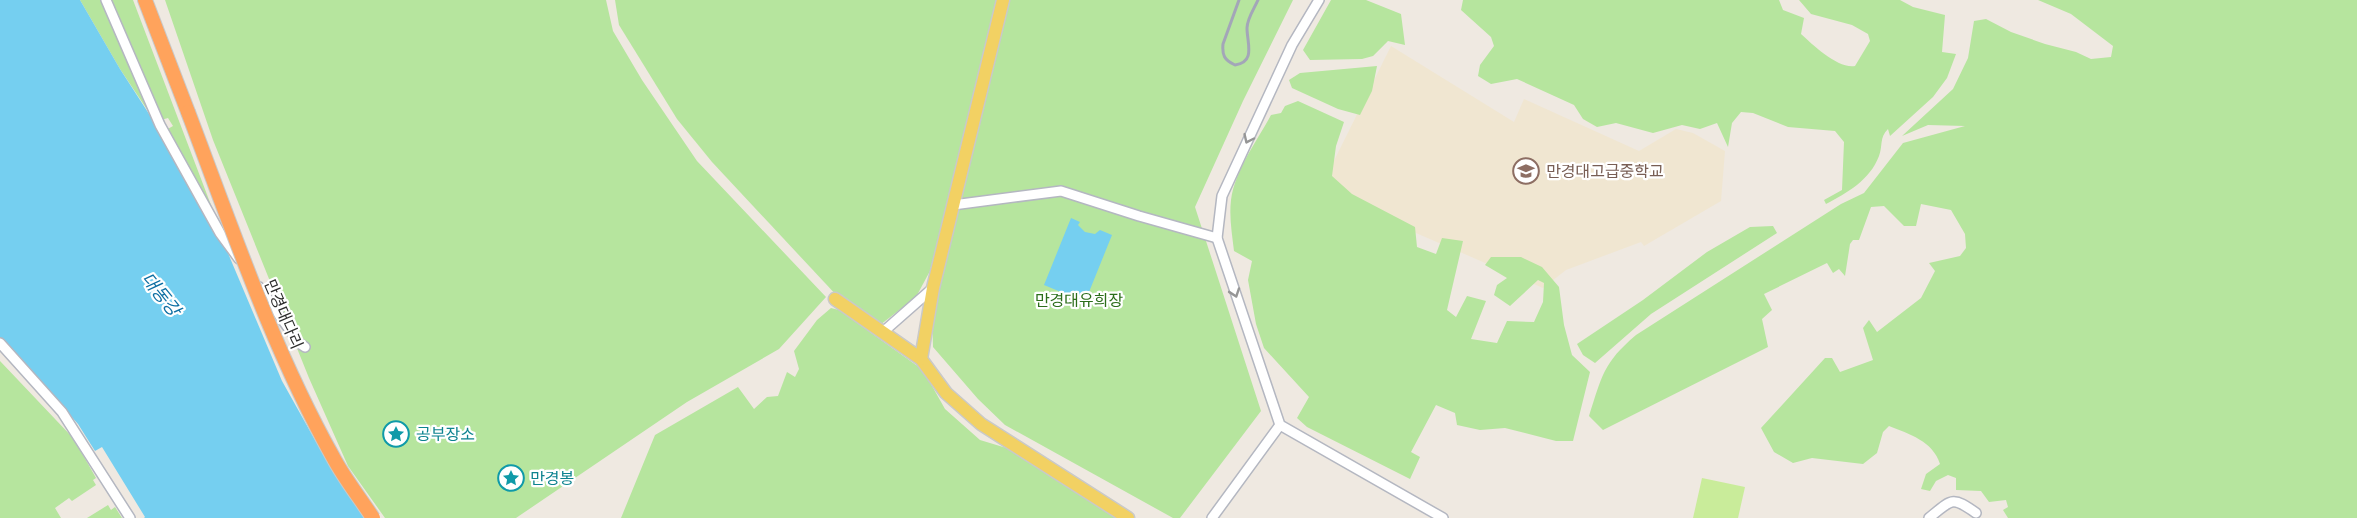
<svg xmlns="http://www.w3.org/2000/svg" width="2357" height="518" font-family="'Archivo Narrow','Noto Sans KR',sans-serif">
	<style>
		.education { fill: #f0e6d1 }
		.green { fill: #b6e59e }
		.pitch { fill: #c9ec9a }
		.water { fill: #75cff0 }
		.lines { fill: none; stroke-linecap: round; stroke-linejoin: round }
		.minor-casing { stroke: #b4b7c1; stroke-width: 12 }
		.major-casing { stroke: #c9c9c9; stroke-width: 15 }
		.highway-casing { stroke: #c9c9c9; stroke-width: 16 }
		.minor { stroke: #fff; stroke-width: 9 }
		.major { stroke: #f2d163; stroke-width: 12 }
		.highway { stroke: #ffa35c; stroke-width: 14 }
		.rail { stroke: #a3a6b8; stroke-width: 3 }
		.highway-bridge-casing { stroke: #c9c9c9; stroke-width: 16; stroke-linecap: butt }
		.highway-bridge { stroke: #ffa35c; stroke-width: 14 }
		.oneway { stroke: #969696 }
		.labels { text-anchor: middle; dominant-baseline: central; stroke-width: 4.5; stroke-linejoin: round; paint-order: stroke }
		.education-label { font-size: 16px; fill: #785e54; stroke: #fff; text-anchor: start }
		.park-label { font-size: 16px; fill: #2c6e1b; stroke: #fff }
		.street-label { font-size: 16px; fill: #2e2e2e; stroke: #fff }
		.culture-label { font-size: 16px; fill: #0d838f; stroke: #fff; text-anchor: start }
		.water-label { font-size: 18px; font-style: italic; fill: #0d6fa3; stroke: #fff }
	</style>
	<rect width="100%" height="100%" fill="#efe9e1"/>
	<path class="education" d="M1391,46L1514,122L1524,99L1639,151L1676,129L1693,133L1725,151L1721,201L1644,246L1641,242L1566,270L1543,288L1319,191Z"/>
	<g class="green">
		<path d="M80,0H103L148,111L120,69Z"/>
		<path d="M110,0H133L214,213H211L166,130L173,126L168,118L161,120Z"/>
		<path d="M165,0H606L613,31L642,80L697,161L826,297L779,349L687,402L516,518H385L348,466L309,378L213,140Z"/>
		<path d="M615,0H998L930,271L916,297L880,325L839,298L712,162L677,119L619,25Z"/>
		<path d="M1008,0H1293L1243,101L1195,207L1261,411L1180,518H1173L1005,425L978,399L933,347L932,313Z"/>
		<path d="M1331,0H1366L1401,14L1405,45L1388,41L1373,56L1362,59L1310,60L1303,50Z"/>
		<path d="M1463,0H1779L1783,10L1804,18L1801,34C1813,45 1838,69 1855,66L1870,41L1868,34L1852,25L1811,14L1799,0H1900L1913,7L1945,15L1942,52L1956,54L1947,78L1933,97L1890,136L1888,129C1879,138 1883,146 1879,156C1870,180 1847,193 1826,204L1824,200L1842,190L1844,142L1835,131L1788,127L1753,113L1741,112L1732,123L1728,147L1717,123L1700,129L1682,125L1653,133L1616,123L1597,127L1583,119L1574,105L1517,79L1491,84L1478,76L1480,65L1494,46L1491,37L1461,10Z"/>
		<path d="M2038,0H2357V518H2008L2003,510L2008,507L2006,500L1989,502L1981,491L1956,490V478L1948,475L1936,481L1930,491L1921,489L1926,474L1940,464C1933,441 1909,434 1889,426L1883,432L1877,453L1863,464L1812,458L1793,463L1774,452L1761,428L1825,358H1832L1840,372L1873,360L1863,328L1869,320L1877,332L1921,298L1935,271L1929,263L1960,256L1966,248L1965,234L1951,210L1921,204L1916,226H1904L1884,206L1871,207L1859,240H1853L1850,244L1845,276L1839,269L1833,273L1827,263L1764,294L1772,310L1762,319L1768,347L1603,430L1589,416C1602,376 1603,363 1636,335L1841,204L1864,193L1903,143L1965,126L1928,125L1902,136L1953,89L1968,58L1974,21L1986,19L2011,32L2045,44L2076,52L2091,59L2111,57L2113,46L2071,14Z"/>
		<path d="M1377,66L1372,91L1360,115L1338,109L1292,88L1289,80L1300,73Z"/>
		<path d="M1298,101L1344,122L1336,146L1332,176L1352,194L1415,227L1417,247L1436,254L1442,238L1463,241L1447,310L1456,317L1467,296L1486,301L1471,339L1497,343L1507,321L1534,322L1543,302L1544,283L1538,280L1510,306L1494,295L1497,285L1507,278L1485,265L1491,257H1521L1542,267L1559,287L1564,325L1572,355L1590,372L1573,441H1556L1505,428L1480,430L1457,425L1455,413L1436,405L1411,452L1420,457L1410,479L1307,427L1297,418L1309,397L1264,348L1256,324L1248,280L1252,261L1234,251C1232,234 1229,217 1231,200C1235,170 1257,141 1271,115L1281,113L1285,106Z"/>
		<path d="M1773,226L1777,233L1651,314L1595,363L1583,355L1577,344L1643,300L1707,252L1750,227Z"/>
		<path d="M831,308L839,310L923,370L945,409L980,440L1013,450L1069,485L1115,518H621L655,435L738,387L754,409L767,397L778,396L787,372L795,377L799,369L794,351L817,320Z"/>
		<path d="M0,361L74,439L96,478L93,480L96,485L72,501L69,498L55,508L61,518H0Z"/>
		<path d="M108,505L111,510L115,507L122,518H87Z"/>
	</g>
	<path class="pitch" d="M1702,478L1745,487L1738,518H1693Z"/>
	<g class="water">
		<path d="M0,0H80L120,69L171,148L222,239L282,381L324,456L364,518H144L145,517L102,447L95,451L78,424L0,337Z"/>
		<path d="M1071,218L1080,222L1078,225L1085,232L1095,234L1100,230L1112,235L1085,302L1044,285Z"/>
	</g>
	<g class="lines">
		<g class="minor-casing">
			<g id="minor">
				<path d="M106,0L160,125L220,233L239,259"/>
				<path d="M1319,0L1292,45L1222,196L1217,238L1280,425L1443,518"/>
				<path d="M953,205L1061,191L1139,216L1217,238"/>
				<path d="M259,287L299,343L305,347"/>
				<path d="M883,332L933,288"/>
				<path d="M0,343L62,412L130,518"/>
				<path d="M1212,518L1280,425"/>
				<path d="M1929,518C1952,499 1952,496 1976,513"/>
			</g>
		</g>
		<g class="major-casing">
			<g id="major">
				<path d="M835,299L921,359L946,393L981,424L1128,518"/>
				<path d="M921,359L933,288L1003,0"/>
			</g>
		</g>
		<g class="highway-casing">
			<path id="highway" d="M145,0L188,112"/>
		</g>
		<use href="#minor" class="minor"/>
		<use href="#major" class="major"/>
		<use href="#highway" class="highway"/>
		<path class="rail" d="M1239,0L1223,44C1222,55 1224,60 1235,65C1256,62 1247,43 1247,28C1247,19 1254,9 1258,0"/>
		<g class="highway-bridge-casing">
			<path id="highway-bridge" d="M188,112C232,228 272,348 333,457C344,478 360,498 373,518"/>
		</g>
		<use href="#highway-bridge" class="highway-bridge"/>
	</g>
	<defs><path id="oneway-chevron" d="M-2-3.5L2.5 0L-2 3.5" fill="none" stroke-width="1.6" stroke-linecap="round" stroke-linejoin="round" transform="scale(1.5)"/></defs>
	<g class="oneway">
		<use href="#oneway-chevron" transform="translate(1248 139) rotate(115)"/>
		<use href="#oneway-chevron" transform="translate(1235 293) rotate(71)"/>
	</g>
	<defs>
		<g id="school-ring" transform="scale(1.35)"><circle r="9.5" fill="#fff" stroke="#8d6e63" stroke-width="1.5"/><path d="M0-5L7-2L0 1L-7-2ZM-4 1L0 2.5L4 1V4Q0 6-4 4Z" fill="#8d6e63"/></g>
		<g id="sight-ring" transform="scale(1.35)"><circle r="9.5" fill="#fff" stroke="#0f9aa8" stroke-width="1.5"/><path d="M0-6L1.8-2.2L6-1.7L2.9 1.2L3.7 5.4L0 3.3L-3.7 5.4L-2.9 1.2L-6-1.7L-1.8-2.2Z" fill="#0f9aa8"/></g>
	</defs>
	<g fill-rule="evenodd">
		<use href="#school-ring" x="1526" y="171"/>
		<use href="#sight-ring" x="396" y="434"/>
		<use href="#sight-ring" x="511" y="478"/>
	</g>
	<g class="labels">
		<g class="education-label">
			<text x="1546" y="171">만경대고급중학교</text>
		</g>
		<g class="park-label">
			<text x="1079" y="300">만경대유희장</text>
		</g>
		<g class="street-label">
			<text transform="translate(284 314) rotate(67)">만경대다리</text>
		</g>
		<g class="culture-label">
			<text x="416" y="434">공부장소</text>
			<text x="530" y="478">만경봉</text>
		</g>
		<g class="water-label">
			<text transform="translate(161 294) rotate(51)">대동강</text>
		</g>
	</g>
</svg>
